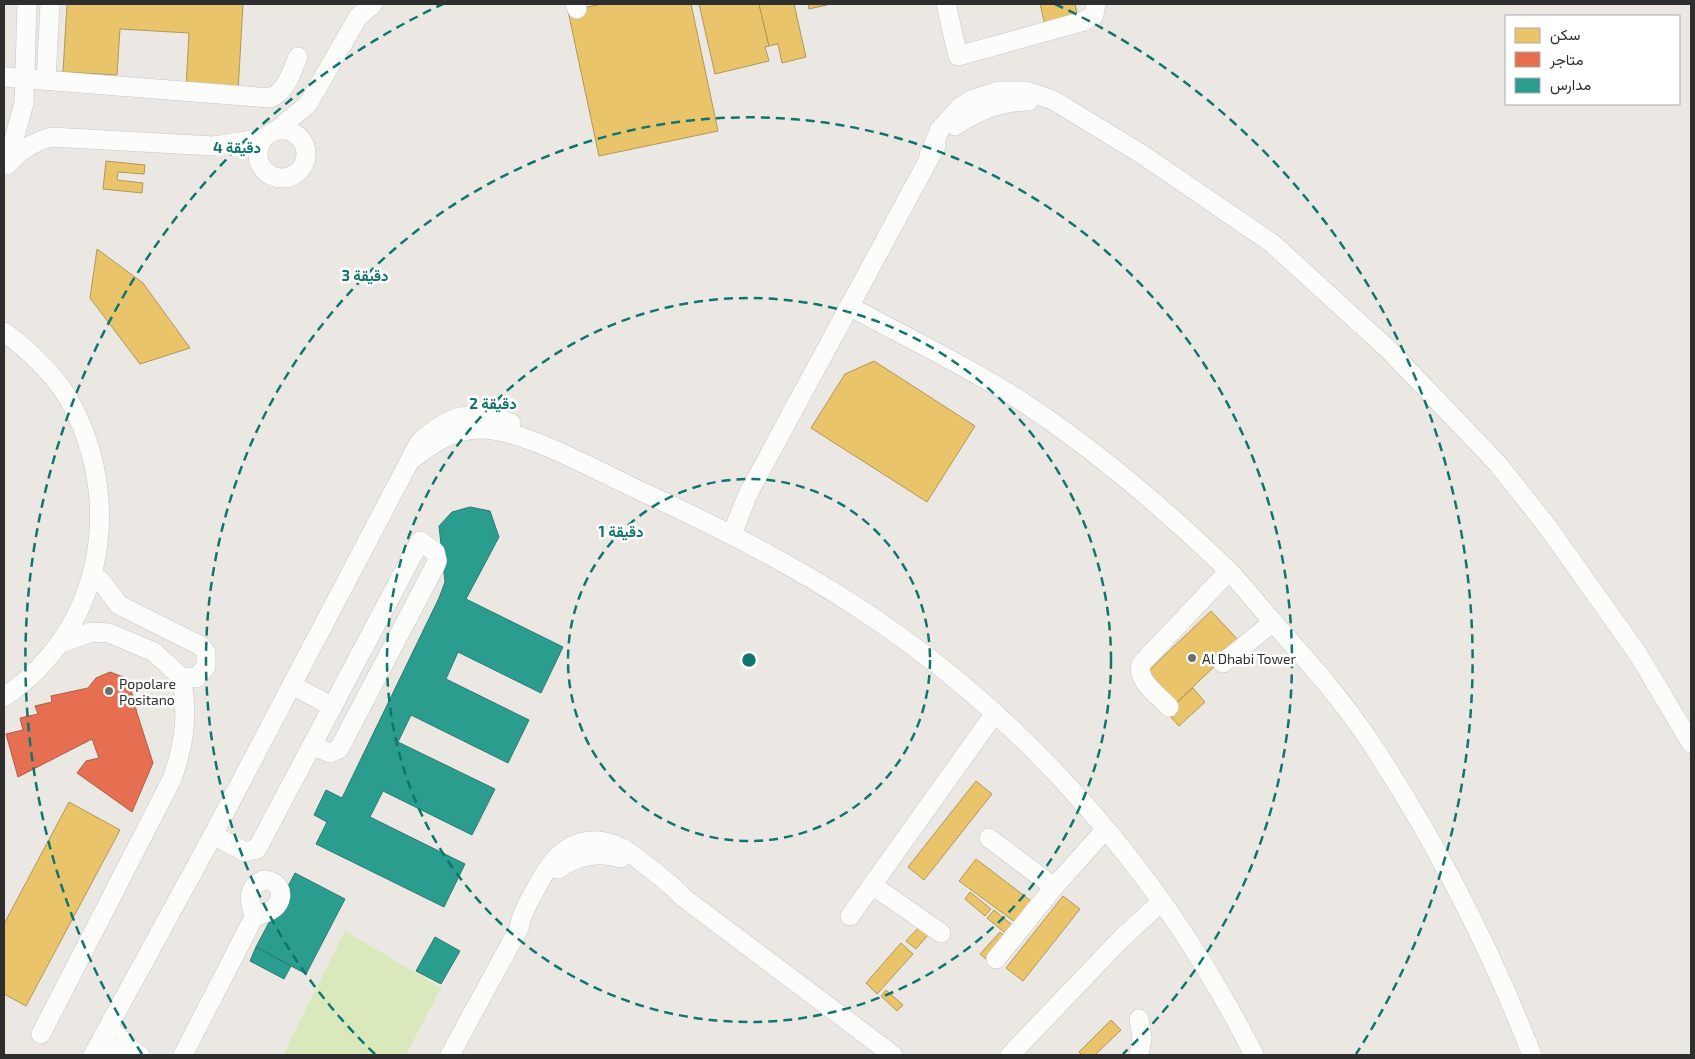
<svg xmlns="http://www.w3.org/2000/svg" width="1695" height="1059" font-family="'Exo 2',Vazirmatn,sans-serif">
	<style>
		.pitch { fill: #d9e9bc }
		.homes { fill: #e9c46a; stroke: #b19758 }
		.shops { fill: #e76f51; stroke: #b05c46 }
		.schools { fill: #2a9d8f; stroke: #2b7c72 }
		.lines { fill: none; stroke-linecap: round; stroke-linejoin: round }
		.minor-casing { stroke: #c7c6c6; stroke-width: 20 }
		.minor { stroke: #fcfcfb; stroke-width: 19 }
		.ring { fill: none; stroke: #0f766e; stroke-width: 2.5; stroke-dasharray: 9 6 }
		.poi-dot { fill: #706f6e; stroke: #fff; stroke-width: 2 }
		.labels { text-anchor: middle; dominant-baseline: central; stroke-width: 5; stroke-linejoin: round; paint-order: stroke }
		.poi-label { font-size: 14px; fill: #2e2e2e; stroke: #fff; text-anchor: start }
		.centre { fill: #0f766e; stroke: #fff; stroke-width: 2.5 }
		.ring-label { font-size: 15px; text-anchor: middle; font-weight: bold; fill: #0f766e; stroke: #fff; stroke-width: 5; stroke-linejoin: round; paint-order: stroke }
	</style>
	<rect width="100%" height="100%" fill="#ebe8e4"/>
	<path class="pitch" d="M345,931L441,988L406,1055H283Z"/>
	<g class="homes">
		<path d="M67,4H243L238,92L186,89L189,33L120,29L117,75L63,72Z"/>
		<path d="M602,4H691L718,131L599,156L568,11Z"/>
		<path d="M699,4H759L769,46L765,47L769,61L715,74Z"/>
		<path d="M759,4H794L806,57L782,63L778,44L769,46Z"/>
		<path d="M808,4H831L809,9Z"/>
		<path d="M1040,4H1075L1078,18L1045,25Z"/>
		<path d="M106,161L145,165L144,174L118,172L117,180L143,183L142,193L103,189Z"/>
		<path d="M97,249L143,283L190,348L140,364L90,298Z"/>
		<path d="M874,361L975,426L927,502L811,428L845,374Z"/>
		<path d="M1211,611L1240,642L1174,705L1145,674Z"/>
		<path d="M1193,688L1205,702L1179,726L1166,712Z"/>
		<path d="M976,781L992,794L924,880L908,867Z"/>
		<path d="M69,802L120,830L26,1006L4,994V924Z"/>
		<path d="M976,859L1035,904L1019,925L959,881Z"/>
		<path d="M970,892L991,909L985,916L965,899Z"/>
		<path d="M1063,896L1080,909L1023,981L1006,968Z"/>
		<path d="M994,910L1017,929L1010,937L987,918Z"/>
		<path d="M919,927L928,935L916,949L906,941Z"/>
		<path d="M1000,932L1006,937L987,960L980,954Z"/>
		<path d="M901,943L913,954L877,994L866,983Z"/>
		<path d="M886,990L903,1005L897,1011L881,996Z"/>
		<path d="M1111,1020L1121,1030L1095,1055H1082L1079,1052Z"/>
	</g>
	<path class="shops" d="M110,672L126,678L132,693L137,713L153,763L132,812L77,773L86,761L99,758L92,739L18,777L6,734L23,730L20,718L38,714L35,706L52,702L51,696L88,688L96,678Z"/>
	<g class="schools">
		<path d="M470,507L490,511L499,537L466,599L563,647L541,693L458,652L446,679L529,720L508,763L411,715L398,742L495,789L472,835L383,791L370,817L465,864L444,907L316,844L327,822L314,815L326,790L342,798L439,598L445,582L439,526L452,512Z"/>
		<path d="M295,873L345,899L306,974L256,947Z"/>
		<path d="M435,937L460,951L441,984L416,971Z"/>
		<path d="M256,947L291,966L284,979L250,961Z"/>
	</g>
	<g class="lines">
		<g class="minor-casing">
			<g id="minor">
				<path d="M575,4L577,9"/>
				<path d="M946,4L958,56L1084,21L1094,15L1096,4"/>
				<path d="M4,77L270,98C287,91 291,72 298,57"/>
				<path d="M46,81L50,4"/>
				<path d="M955,126C977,111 1001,101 1029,101"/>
				<circle cx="282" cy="154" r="24"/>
				<path d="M277,130L308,104L358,17L373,4"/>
				<path d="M929,155L940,129L959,108L971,100L998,91H1026L1053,100L1143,155L1273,244L1389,350L1497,463L1547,526L1638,654L1691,743"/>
				<path d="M7,164L24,103L27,4"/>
				<path d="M7,165C20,150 32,143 51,137L214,146L263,138"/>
				<path d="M849,306C905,337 964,364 1018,399C1093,448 1165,509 1229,571C1247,590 1263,611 1280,630C1311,665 1343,701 1369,740C1434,838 1489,945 1532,1055"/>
				<path d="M4,332C31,352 57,376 73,407C125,509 100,632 4,697"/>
				<path d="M411,460C429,446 446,434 469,430C512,422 593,469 634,488C713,524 791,563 863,611C1030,721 1165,878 1254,1055"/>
				<path d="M732,534L748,494L936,146"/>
				<path d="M59,644L91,632L109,633L154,652L181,677L196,678L206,667V652L201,646L119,605L101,581L92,574"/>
				<path d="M1223,663L1273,622"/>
				<path d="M292,685L333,707"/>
				<path d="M1169,707C1158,695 1136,681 1141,664L1229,571"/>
				<path d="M213,835L245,852L257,849L420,541L435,552L437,561L435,566L339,749L330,753L313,746"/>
				<path d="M989,838L1054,887"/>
				<path d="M558,869C577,855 598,851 621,858"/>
				<path d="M264,880C278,880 286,894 276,906C271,912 261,914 254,917C250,902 245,887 264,880Z"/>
				<path d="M872,885L941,933"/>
				<path d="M850,916L995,713"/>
				<path d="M996,959L1054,887L1106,829"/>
				<path d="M1139,1019L1142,1038L1139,1055"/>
				<path d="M109,1028L138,1055"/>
				<path d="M41,1034L172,779C184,745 189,713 181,677"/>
				<path d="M95,1051L140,1055"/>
				<path d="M93,1055L213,835L419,443C448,415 474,408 511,423"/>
				<path d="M183,1055L254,917"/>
				<path d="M450,1055L519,928C522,911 531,898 539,883C555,853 579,831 615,845C627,849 637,858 647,866C660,876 673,886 684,898L893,1055"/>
				<path d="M1010,1055L1121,939L1161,902"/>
			</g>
		</g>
		<use href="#minor" class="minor"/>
	</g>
	<g class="ring">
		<circle cx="749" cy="660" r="181"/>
		<circle cx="749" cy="660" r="362"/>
		<path d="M375 1054A543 543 0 1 1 1123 1054"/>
		<path d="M142 1054A724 724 0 0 1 443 4M1055 4A724 724 0 0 1 1356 1054"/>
	</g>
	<g class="poi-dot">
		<circle cx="1192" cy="658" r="5"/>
		<circle cx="109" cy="691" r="5"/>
	</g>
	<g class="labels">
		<g class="poi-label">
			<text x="1202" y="658">Al Dhabi Tower</text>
			<text x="119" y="683">Popolare<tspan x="119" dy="16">Positano</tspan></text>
		</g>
	</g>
	<circle cx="749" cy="660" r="8" class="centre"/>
	<g class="ring-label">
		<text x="237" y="153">4 دقيقة</text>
		<text x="365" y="281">3 دقيقة</text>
		<text x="493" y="409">2 دقيقة</text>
		<text x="621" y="537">1 دقيقة</text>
	</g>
	<rect width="1695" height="1059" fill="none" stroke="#2e2e2e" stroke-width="10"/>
	<rect x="1505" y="15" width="175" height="90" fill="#ffffff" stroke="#ababab"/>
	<rect x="1515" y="28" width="25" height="15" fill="#e9c46a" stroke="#ababab"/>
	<text x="1550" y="40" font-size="15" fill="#2e2e2e">سكن</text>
	<rect x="1515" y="52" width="25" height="15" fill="#e76f51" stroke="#ababab"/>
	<text x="1550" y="65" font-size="15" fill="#2e2e2e">متاجر</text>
	<rect x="1515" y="78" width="25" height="15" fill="#2a9d8f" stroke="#ababab"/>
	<text x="1550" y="90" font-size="15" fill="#2e2e2e">مدارس</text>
</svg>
